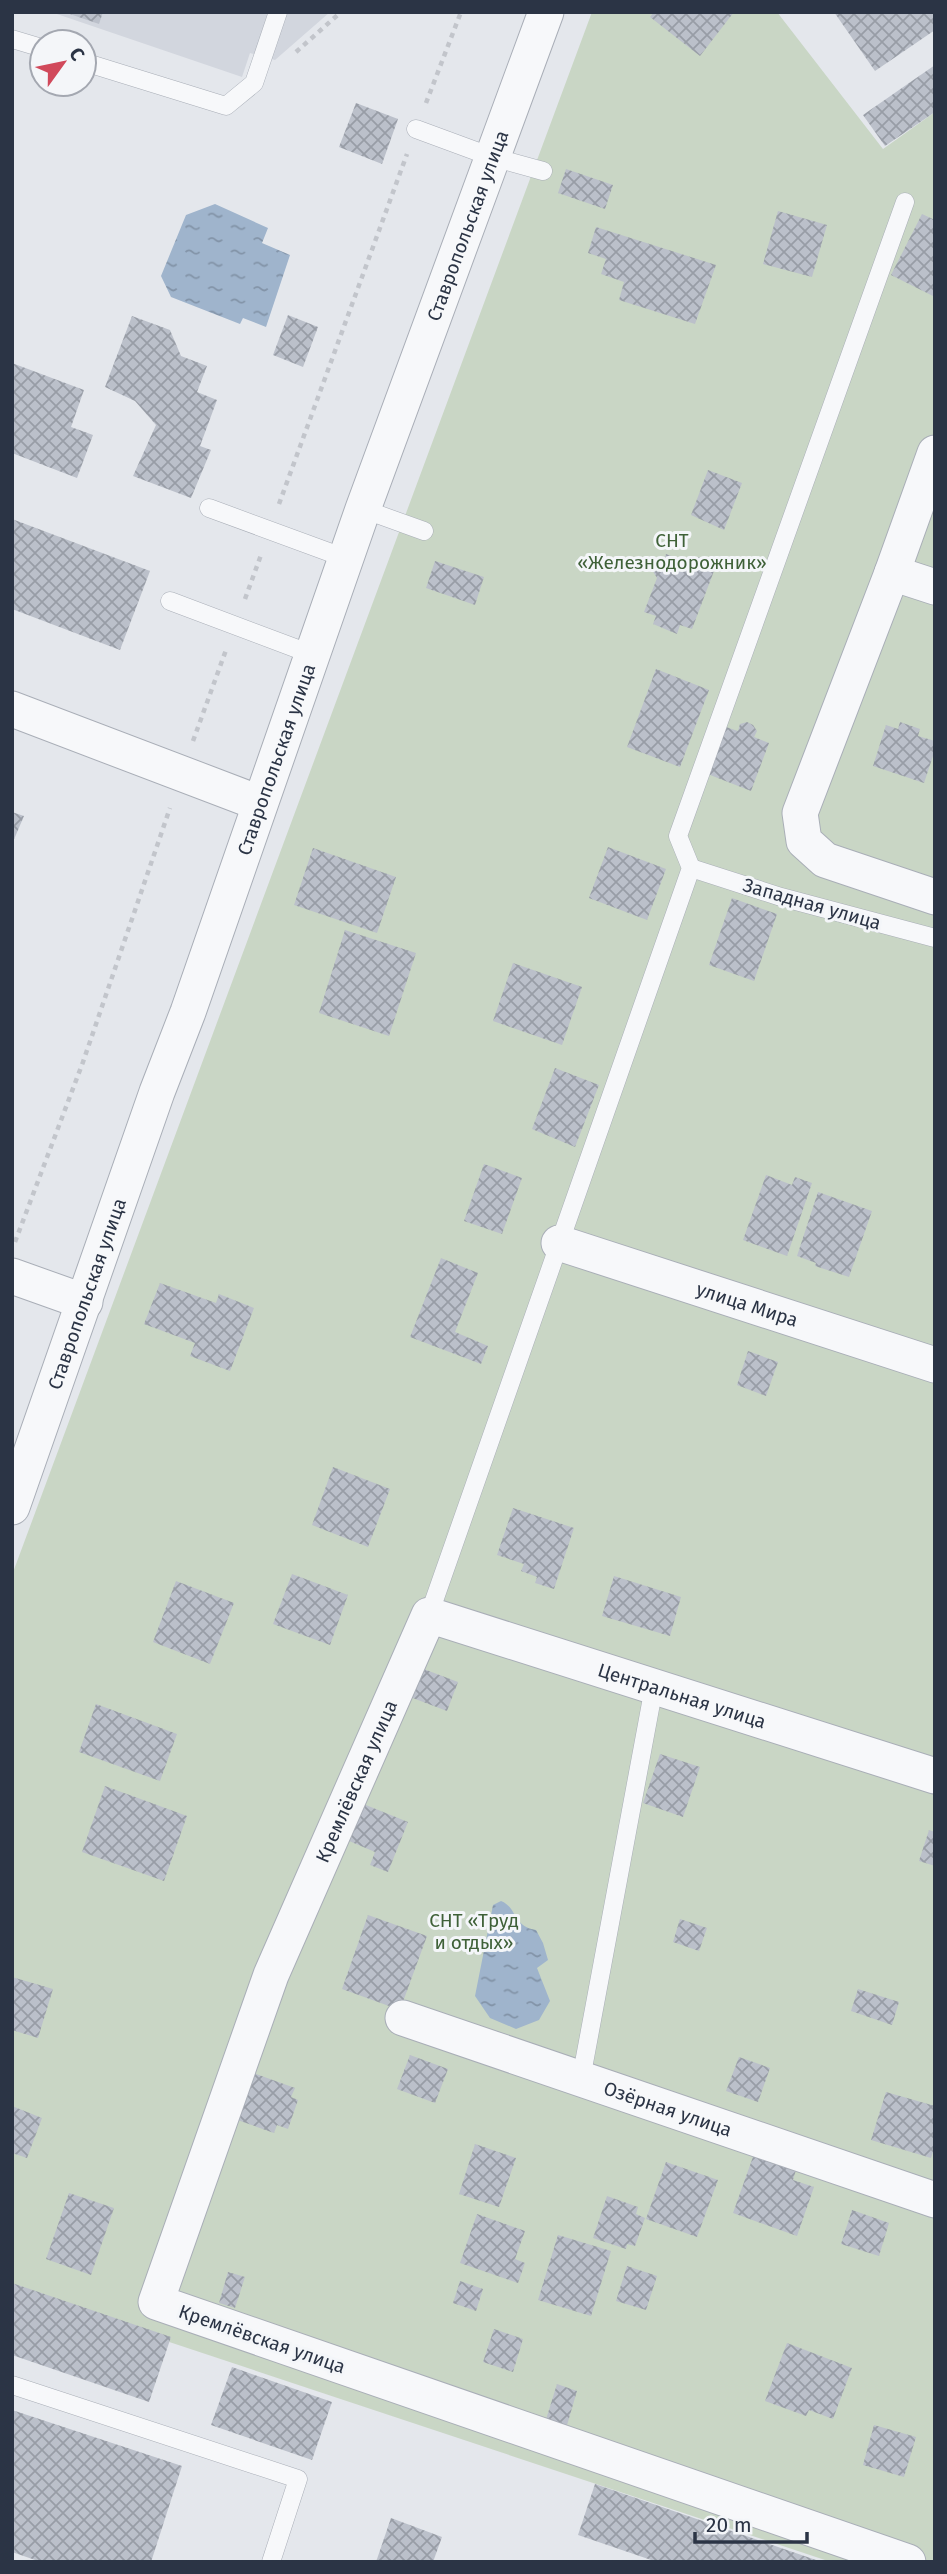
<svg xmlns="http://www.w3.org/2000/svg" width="947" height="2574" font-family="'Fira Sans',sans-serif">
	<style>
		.built { fill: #d2d6de }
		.garden { fill: #c9d6c5 }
		.water { fill: url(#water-ripples) }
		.building { fill: url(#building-cross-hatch) }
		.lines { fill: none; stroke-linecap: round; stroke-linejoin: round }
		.service-casing { stroke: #a9aeb7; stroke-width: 19 }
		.minor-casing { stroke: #a9aeb7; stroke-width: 37 }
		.path { stroke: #c2c5cb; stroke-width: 4.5; stroke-dasharray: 5 5; stroke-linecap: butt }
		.service { stroke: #f7f8fa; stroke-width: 18 }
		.minor { stroke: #f7f8fa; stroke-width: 35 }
		.labels { text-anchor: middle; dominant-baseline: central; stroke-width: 6; stroke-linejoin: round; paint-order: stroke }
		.street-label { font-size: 19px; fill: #2b3445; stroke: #f4f6f9 }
		.park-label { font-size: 19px; fill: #3f6138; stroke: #f4f6f9 }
	</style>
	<defs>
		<pattern id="water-ripples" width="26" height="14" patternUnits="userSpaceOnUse" patternTransform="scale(1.75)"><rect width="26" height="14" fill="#9fb4cc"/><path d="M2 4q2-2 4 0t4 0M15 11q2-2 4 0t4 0" fill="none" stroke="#8293a7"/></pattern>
		<pattern id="building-cross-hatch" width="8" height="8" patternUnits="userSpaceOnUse" patternTransform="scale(1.75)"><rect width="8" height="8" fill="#bbc0ca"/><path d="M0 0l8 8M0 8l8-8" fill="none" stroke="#989da6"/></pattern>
	</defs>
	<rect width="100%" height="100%" fill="#e4e7ec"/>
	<path class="built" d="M51,12H330L275,60L250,53L242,77Z"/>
	<path class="garden" d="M592,12H777L883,149L935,112V2562H831L109,2322L12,2287V1575Z"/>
	<g class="water">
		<path d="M215,204L268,228L262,243L290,255L266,327L243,318L240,324L171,297L161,276L186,215Z"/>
		<path d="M501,1901C518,1908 512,1926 536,1930L543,1943L548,1960L537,1968L550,2001L539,2020L516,2029L490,2018L475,1996L493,1905Z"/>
	</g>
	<g class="building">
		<path d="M64,12H103L99,24Z"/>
		<path d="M654,12H734L700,56L650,17Z"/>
		<path d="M834,12H935V30L875,71Z"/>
		<path d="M935,65V112L885,146L863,115Z"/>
		<path d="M356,103L398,119L382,164L339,147Z"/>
		<path d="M566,169L613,185L605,209L558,193Z"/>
		<path d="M778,211L827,225L812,277L763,264Z"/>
		<path d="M922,214L935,220V297L891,275Z"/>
		<path d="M596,227L716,265L695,324L619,300L624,282L601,274L606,259L588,253Z"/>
		<path d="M288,315L318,327L303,367L273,355Z"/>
		<path d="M132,316L170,330L181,356L207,366L197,392L217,400L200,446L211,450L191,498L133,476L156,425L135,401L105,387Z"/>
		<path d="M12,363L84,390L71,427L93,435L77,478L12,453Z"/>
		<path d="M708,470L742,483L724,530L691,515Z"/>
		<path d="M12,519L150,571L120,650L12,609Z"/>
		<path d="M666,554L690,563L699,557L707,561L711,570L714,571L692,629L680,625L677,634L653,624L656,616L644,612L657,578L651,568L654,559L665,557Z"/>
		<path d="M435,561L484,577L475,605L426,588Z"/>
		<path d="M656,669L709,690L680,767L627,747Z"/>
		<path d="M747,722L753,725L757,731L754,737L769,743L751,791L705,773L723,726L738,731L740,724Z"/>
		<path d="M900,722L920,729L918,736L935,741V750L924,783L873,766L886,725L898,729Z"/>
		<path d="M12,812L24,816L12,844Z"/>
		<path d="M608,847L666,869L647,920L589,898Z"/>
		<path d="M313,848L396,877L377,933L294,905Z"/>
		<path d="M732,898L777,914L754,981L709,965Z"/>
		<path d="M345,930L416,953L389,1036L319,1013Z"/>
		<path d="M513,963L582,987L562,1045L493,1021Z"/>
		<path d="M555,1068L599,1085L575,1147L532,1129Z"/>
		<path d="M484,1164L522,1178L502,1234L464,1221Z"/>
		<path d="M766,1175L792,1185L795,1177L812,1183L787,1256L743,1240Z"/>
		<path d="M818,1192L872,1211L849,1277L815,1266L816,1263L797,1256Z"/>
		<path d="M441,1258L478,1273L455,1332L488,1346L481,1364L410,1337Z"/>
		<path d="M160,1283L216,1303L219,1294L254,1308L230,1371L190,1356L195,1343L144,1324Z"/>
		<path d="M748,1351L778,1362L766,1396L737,1385Z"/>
		<path d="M333,1467L390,1489L368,1547L312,1525Z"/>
		<path d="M513,1508L574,1528L554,1589L535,1583L537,1577L521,1571L524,1564L497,1555Z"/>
		<path d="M292,1574L348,1595L330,1645L273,1624Z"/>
		<path d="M614,1576L681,1597L670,1636L602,1616Z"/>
		<path d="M176,1581L234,1603L210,1664L153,1642Z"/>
		<path d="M421,1668L458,1682L447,1711L410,1697Z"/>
		<path d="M96,1704L177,1734L160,1781L79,1752Z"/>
		<path d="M660,1754L700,1767L683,1817L643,1803Z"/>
		<path d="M105,1786L187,1816L164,1881L82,1852Z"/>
		<path d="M356,1801L408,1822L388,1872L370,1865L375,1852L342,1838Z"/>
		<path d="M929,1830L935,1832V1866L919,1861Z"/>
		<path d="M368,1915L427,1936L400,2010L342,1989Z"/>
		<path d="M680,1919L707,1928L699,1951L673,1942Z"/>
		<path d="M12,1977L53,1989L38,2038L12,2030Z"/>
		<path d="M858,1989L899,2002L892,2025L851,2011Z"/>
		<path d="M410,2055L448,2069L435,2103L397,2089Z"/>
		<path d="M739,2057L770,2068L758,2102L726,2091Z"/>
		<path d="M245,2070L295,2088L291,2097L298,2100L288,2129L277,2125L274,2133L229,2117Z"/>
		<path d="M886,2092L935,2106V2146L931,2158L871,2140Z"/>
		<path d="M12,2106L42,2118L27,2158L12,2153Z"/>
		<path d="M475,2144L516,2158L499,2207L459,2194Z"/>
		<path d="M754,2154L796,2170L793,2180L814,2187L797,2236L733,2213Z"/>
		<path d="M666,2162L718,2180L697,2237L646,2219Z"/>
		<path d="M69,2193L114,2208L91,2275L46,2259Z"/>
		<path d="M607,2196L638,2207L636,2214L645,2218L635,2246L627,2244L626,2249L593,2238Z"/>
		<path d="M852,2210L889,2223L879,2256L841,2244Z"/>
		<path d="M477,2214L525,2231L515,2259L525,2263L518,2283L460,2263Z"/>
		<path d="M558,2235L611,2251L591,2316L538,2300Z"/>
		<path d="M627,2266L657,2276L646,2310L616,2301Z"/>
		<path d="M228,2272L245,2277L235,2308L219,2303Z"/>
		<path d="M460,2281L483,2289L476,2311L453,2303Z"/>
		<path d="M12,2283L171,2337L149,2402L12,2355Z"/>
		<path d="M494,2329L523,2339L513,2372L483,2362Z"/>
		<path d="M787,2343L852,2368L833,2419L809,2410L806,2416L765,2401Z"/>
		<path d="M232,2367L332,2402L312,2460L211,2425Z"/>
		<path d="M557,2384L577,2391L565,2432L544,2426Z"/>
		<path d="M12,2410L182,2466L151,2562H41L12,2552Z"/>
		<path d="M874,2425L916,2437L904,2477L863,2465Z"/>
		<path d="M595,2484L819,2561V2562H657L578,2535Z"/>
		<path d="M391,2518L442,2537L433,2562H376Z"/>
	</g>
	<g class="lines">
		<g class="service-casing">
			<g id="service">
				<path d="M12,39L42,48"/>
				<path d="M84,62L226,106L254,83L278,12"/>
				<path d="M416,129L492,157L543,171"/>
				<path d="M209,508L345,558"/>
				<path d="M363,509L424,531"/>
				<path d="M170,601L311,654"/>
				<path d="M691,868L781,897L935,938"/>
				<path d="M429,1615L691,868L678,836L905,202"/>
				<path d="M581,2079L654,1687"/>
				<path d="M12,2385L298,2479L271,2562"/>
			</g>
		</g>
		<g class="minor-casing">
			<g id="minor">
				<path d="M935,453L892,573L800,813L804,841L825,860L935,897"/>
				<path d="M892,573L935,587"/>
				<path d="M12,709L259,803"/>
				<path id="s1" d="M559,1243L935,1365"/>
				<path d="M12,1276L85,1302"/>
				<path id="s2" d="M12,1507L157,1092L188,1012L363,509L546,12"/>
				<path id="s3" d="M403,2018L935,2200"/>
				<path id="s4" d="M908,2562L156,2302L271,1975L429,1615L935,1776"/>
			</g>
		</g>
		<g class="path">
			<path d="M296,52L341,12"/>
			<path d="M426,103L461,12"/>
			<path d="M279,504L407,154"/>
			<path d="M245,599L261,555"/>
			<path d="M193,741L226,650"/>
			<path d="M15,1242L83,1062L170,808"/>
		</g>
		<use href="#service" class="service"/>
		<use href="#minor" class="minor"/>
	</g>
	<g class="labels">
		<g class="street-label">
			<text stroke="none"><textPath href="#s2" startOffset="1360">Ставропольская улица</textPath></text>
			<text stroke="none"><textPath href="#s2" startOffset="793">Ставропольская улица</textPath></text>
			<text transform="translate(812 904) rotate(16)">Западная улица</text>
			<text stroke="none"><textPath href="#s2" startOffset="226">Ставропольская улица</textPath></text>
			<text stroke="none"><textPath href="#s1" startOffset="198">улица Мира</textPath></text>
			<text stroke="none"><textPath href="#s4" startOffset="1801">Центральная улица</textPath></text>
			<text stroke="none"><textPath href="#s4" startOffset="1354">Кремлёвская улица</textPath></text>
			<text stroke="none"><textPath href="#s3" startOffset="280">Озёрная улица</textPath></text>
			<text transform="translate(262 2339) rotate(19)">Кремлёвская улица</text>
		</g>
		<g class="park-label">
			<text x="672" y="540">СНТ<tspan x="672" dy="22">«Железнодорожник»</tspan></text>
			<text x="474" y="1920">СНТ «Труд<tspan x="474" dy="22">и отдых»</tspan></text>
		</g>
	</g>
	<rect width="947" height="2574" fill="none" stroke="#2b3445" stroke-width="28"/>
	<g transform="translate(63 63) rotate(57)"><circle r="33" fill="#f4f6f9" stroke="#a4a8b1" stroke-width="2"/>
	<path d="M0-5L12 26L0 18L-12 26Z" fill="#d1495b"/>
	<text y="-10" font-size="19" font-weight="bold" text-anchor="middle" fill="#2b3445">С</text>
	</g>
	<path d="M695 2532v10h112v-10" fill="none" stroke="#2b3445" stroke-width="3.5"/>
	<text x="706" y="2532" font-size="21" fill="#2b3445" stroke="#f4f6f9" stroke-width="5" paint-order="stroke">20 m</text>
</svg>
